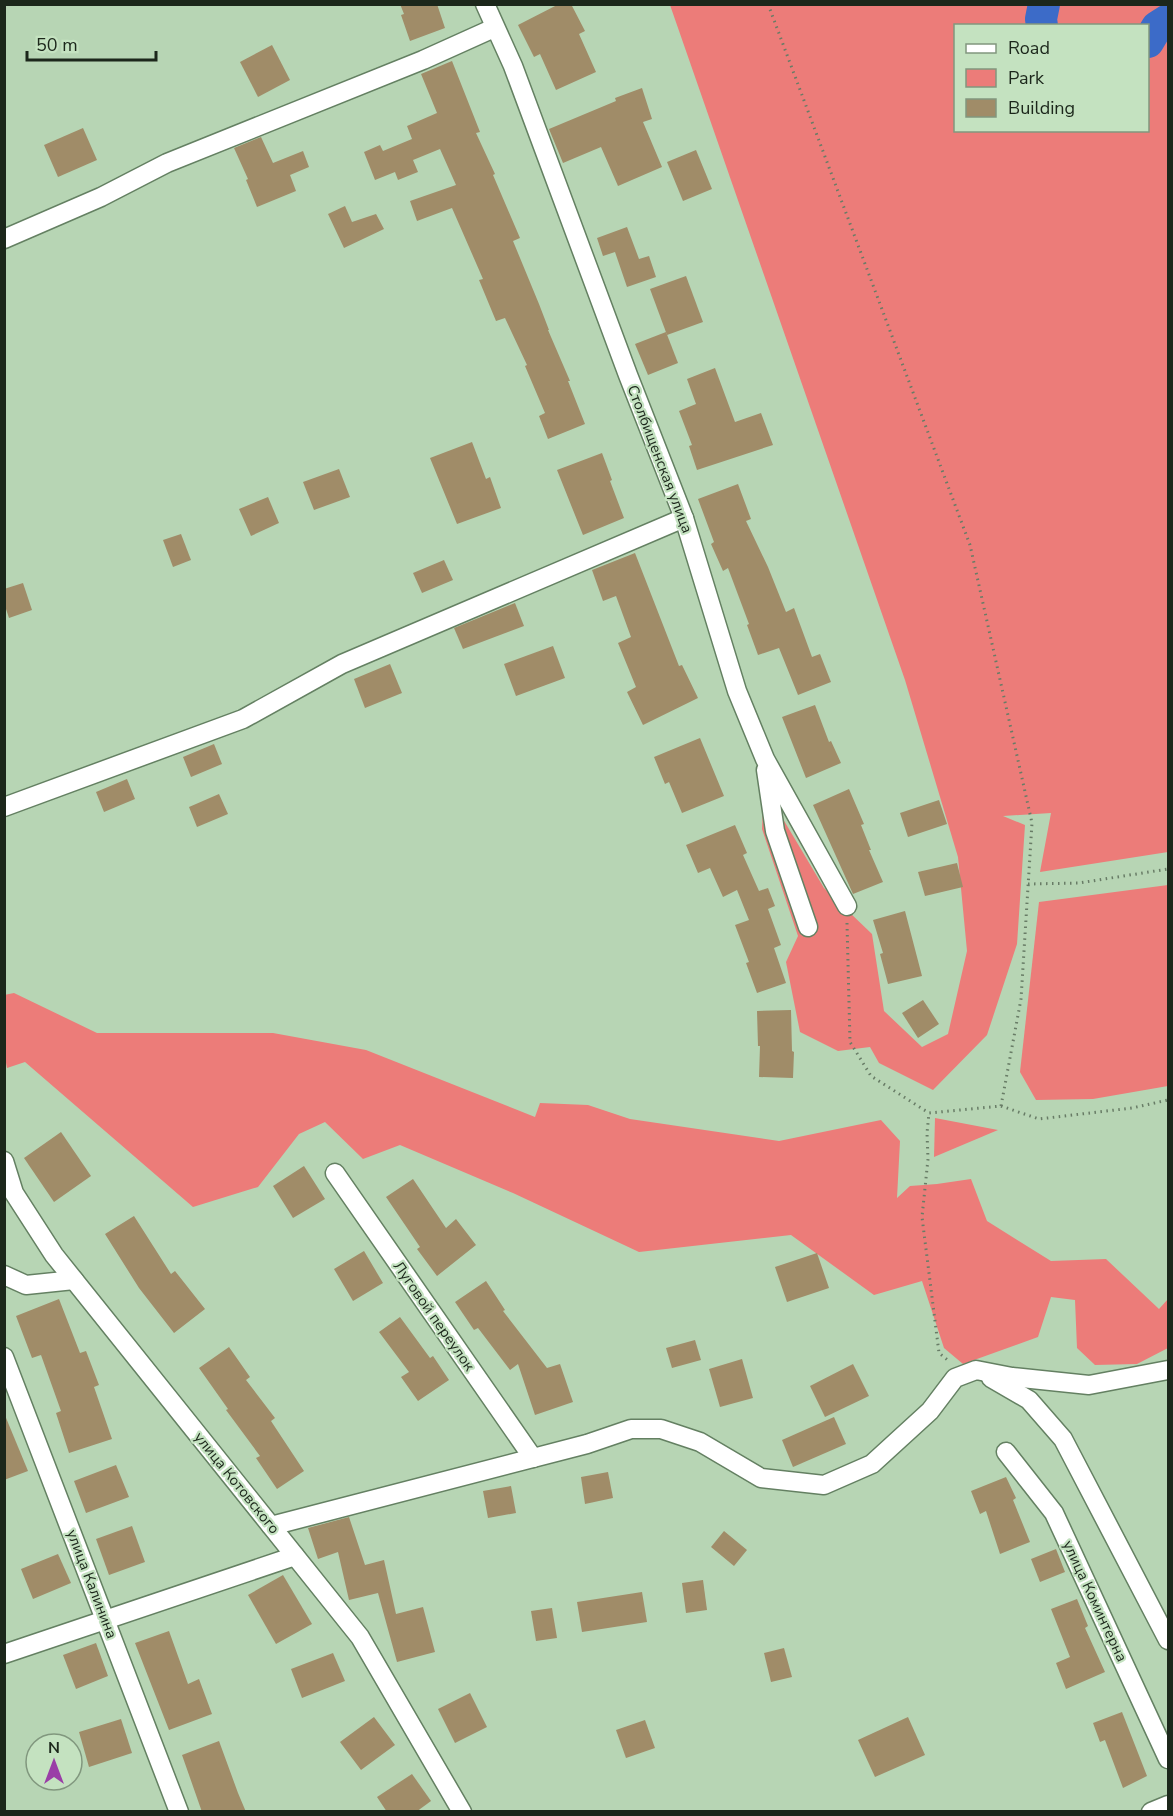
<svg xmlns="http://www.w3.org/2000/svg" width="1173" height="1816" font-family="'Nunito Sans',sans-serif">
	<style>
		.green { fill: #ec7c79; fill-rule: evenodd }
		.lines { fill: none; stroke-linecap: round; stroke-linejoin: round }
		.river { stroke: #3c6bc8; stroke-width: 32 }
		.building { fill: #a08c68 }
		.minor-casing { stroke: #648062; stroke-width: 21 }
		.path { stroke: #687c66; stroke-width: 3; stroke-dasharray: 1.5 4.5; stroke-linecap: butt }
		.minor { stroke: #fff; stroke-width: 18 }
		.labels { text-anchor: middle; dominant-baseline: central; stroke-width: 4.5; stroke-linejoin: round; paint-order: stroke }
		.street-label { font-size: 15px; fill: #1c271b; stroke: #c4e2c0 }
	</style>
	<rect width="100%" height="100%" fill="#b7d5b4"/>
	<g class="green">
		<path d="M670,5H1168V852L1040,872L1051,813L1003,816L1025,825L1017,944L987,1035L933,1090L879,1063L870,1047L838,1051L800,1032L786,962L798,936L762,829L764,787L824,888L872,934L884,1011L922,1047L948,1034L967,951L958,857L905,680ZM956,26H1148V130H956Z"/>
		<path d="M1168,885V1086L1093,1099L1036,1100L1020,1072L1039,902Z"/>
		<path d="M14,993L97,1033H273L366,1050L535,1117L540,1103L588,1105L630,1119L779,1141L881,1120L900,1141L897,1198L910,1186L937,1184L971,1179L987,1221L1051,1261L1106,1259L1159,1309L1168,1299V1348L1137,1364L1095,1365L1077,1348L1075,1300L1051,1297L1038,1337L963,1364L944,1348L922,1281L874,1295L791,1235L639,1252L513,1193L400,1145L363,1159L325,1122L299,1134L258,1187L193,1207L25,1062L7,1068L4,1052V995Z"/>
		<path d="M935,1118L998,1130L934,1157Z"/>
	</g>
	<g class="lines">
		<g class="river">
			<path d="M1042,26L1041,19L1044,4"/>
			<path d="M1148,42L1157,27L1168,20"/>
		</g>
	</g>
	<g class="building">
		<path d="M400,4H437L445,28L410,41L401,15L404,14Z"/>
		<path d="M559,4H571L585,31L579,34L596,72L556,90L540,54L534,57L518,25Z"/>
		<path d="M272,45L290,80L258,97L240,62Z"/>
		<path d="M452,61L480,132L476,133L495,174L493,175L520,238L513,241L539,304L549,330H548L570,381H568L585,424L548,439L539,416L545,413L525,366L527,365L505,318L496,321L479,280L483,279L452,208L417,221L410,201L456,185L440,149L413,160L418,172L398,180L395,172L375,180L364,152L380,145L383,151L412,139L407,126L437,113L421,74Z"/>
		<path d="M642,88L652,119L643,122L662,167L618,186L601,147L563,163L549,129L616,101L615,98Z"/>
		<path d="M83,128L97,160L58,177L44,145Z"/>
		<path d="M261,137L273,163L303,151L309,167L290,175L296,191L257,207L246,180L248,179L234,148Z"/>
		<path d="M696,150L712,189L683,201L667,162Z"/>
		<path d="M345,206L352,222L376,214L384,229L344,248L328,214Z"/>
		<path d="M627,227L639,259L649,256L656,277L627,287L615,252L603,256L597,238Z"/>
		<path d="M686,276L703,322L667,335L650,289Z"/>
		<path d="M666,332L678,363L648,375L635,344Z"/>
		<path d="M715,368L735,422L761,413L773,445L697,470L689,446L692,445L679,411L696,404L687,379Z"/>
		<path d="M472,442L486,479L490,477L501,508L457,524L430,458Z"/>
		<path d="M602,453L612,480L610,481L624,518L583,535L557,470Z"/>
		<path d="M339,469L350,497L314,510L303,482Z"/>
		<path d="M738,484L751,519L746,521L768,567L786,612L794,608L812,657L820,654L831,682L798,695L779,648L758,655L747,625L749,624L728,568L723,571L711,544L714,542L698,499Z"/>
		<path d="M268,497L279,523L251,536L239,509Z"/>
		<path d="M181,534L191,560L173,567L163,540Z"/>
		<path d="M635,553L679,666L682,665L698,698L643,725L627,692L636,687L618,643L631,637L616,596L603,601L592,570Z"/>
		<path d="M444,560L453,580L422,593L413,573Z"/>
		<path d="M23,583L32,610L9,618L4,603V589Z"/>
		<path d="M515,603L524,626L463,649L454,628Z"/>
		<path d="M553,646L565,678L516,696L504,664Z"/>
		<path d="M390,664L402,693L365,708L354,679Z"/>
		<path d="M815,705L829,742L831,741L841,763L806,778L782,717Z"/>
		<path d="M700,738L724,796L682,813L669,782L665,784L654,757Z"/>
		<path d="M214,744L222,764L191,777L183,757Z"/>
		<path d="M127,779L135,799L104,812L96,792Z"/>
		<path d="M849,789L864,824L861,825L871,850H869L883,882L853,894L813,805Z"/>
		<path d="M219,794L228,814L197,827L189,807Z"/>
		<path d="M939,800L947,824L908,837L900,813Z"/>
		<path d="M735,825L747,853L743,855L759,891L768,888L775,906L768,909L781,945L774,948L786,983L757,993L746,963L749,962L735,925L749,920L737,890L723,897L710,868L698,873L686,845Z"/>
		<path d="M957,863L963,887L925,896L918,872Z"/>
		<path d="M905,911L922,976L888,984L880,954L883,953L873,920Z"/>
		<path d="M923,1000L939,1024L918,1038L902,1013Z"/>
		<path d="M791,1010L792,1051L794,1052L793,1078L759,1077L760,1046H758L757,1011Z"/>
		<path d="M61,1132L91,1176L54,1202L24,1158Z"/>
		<path d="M304,1166L325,1199L293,1218L273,1186Z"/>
		<path d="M413,1179L446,1228L456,1219L476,1245L437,1276L417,1249L420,1247L386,1197Z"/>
		<path d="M134,1216L171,1274L175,1271L205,1309L174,1333L139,1288L105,1234Z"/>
		<path d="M364,1251L383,1283L353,1301L334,1269Z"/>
		<path d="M817,1253L829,1288L787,1302L775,1267Z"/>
		<path d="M486,1281L505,1310L503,1311L547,1368L560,1364L573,1402L535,1415L518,1364L510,1370L478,1328L474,1330L455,1302Z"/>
		<path d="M59,1299L80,1353L86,1351L99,1385L94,1387L112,1439L69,1453L56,1413L61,1411L41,1355L32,1358L16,1316Z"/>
		<path d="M400,1317L430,1358L433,1356L449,1380L418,1401L401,1377L409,1372L379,1332Z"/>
		<path d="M695,1340L701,1360L672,1368L666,1348Z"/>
		<path d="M229,1347L250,1377L246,1380L275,1418L271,1421L304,1471L277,1489L256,1458L260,1456L226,1410L228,1409L199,1368Z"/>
		<path d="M742,1359L753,1398L720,1407L709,1369Z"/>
		<path d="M853,1364L869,1396L825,1417L810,1386Z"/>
		<path d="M4,1413L28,1471L4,1480Z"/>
		<path d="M834,1417L846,1444L793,1467L782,1440Z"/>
		<path d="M116,1465L129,1497L86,1513L74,1481Z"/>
		<path d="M608,1472L613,1498L585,1504L581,1477Z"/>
		<path d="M1006,1477L1016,1498L1013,1500L1030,1542L1000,1554L986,1511L980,1514L971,1491Z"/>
		<path d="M511,1486L516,1513L488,1518L483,1491Z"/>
		<path d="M349,1517L365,1565L384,1560L396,1614L423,1607L435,1652L397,1662L378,1593L349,1600L338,1552L318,1559L308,1528Z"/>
		<path d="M132,1526L145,1562L109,1575L96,1539Z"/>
		<path d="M724,1531L747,1550L734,1566L711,1547Z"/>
		<path d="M1056,1549L1065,1572L1040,1582L1031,1559Z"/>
		<path d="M58,1554L71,1583L33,1599L21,1569Z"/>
		<path d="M283,1575L312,1624L276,1644L248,1595Z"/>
		<path d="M703,1580L707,1610L686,1613L682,1583Z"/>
		<path d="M642,1592L647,1622L582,1632L577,1602Z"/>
		<path d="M1077,1599L1088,1626L1085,1628L1105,1672L1066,1689L1056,1663L1070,1657L1051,1609Z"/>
		<path d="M552,1608L557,1638L536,1641L531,1611Z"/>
		<path d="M169,1631L188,1684L199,1679L212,1714L169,1730L135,1643Z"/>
		<path d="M96,1643L108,1676L76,1689L63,1655Z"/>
		<path d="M784,1648L792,1677L771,1682L764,1653Z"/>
		<path d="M333,1653L345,1681L302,1698L291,1669Z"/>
		<path d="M470,1693L487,1727L455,1743L438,1709Z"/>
		<path d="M1122,1712L1147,1776L1123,1788L1105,1740L1100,1742L1093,1723Z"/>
		<path d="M374,1717L395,1745L361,1770L340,1742Z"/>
		<path d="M908,1717L925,1755L875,1777L858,1740Z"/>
		<path d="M121,1719L132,1753L89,1767L79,1732Z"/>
		<path d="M645,1720L655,1748L626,1758L616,1730Z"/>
		<path d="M219,1741L238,1793L246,1812H202L182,1755Z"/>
		<path d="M412,1774L431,1801L416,1812H387L377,1797Z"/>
	</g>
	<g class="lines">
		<g class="minor-casing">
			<g id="minor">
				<path d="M485,4L513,66L628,375L684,518L737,691L765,759L847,906"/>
				<path d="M4,239L101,197L167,163L423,60L494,28"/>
				<path d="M766,770L775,831L808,927"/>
				<path d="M4,807L243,719L342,664L684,518"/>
				<path d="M4,1161L14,1193L54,1255L360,1637L462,1812"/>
				<path d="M335,1173L533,1458"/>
				<path d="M4,1275L26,1285L74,1280"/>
				<path d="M4,1357L179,1812"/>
				<path d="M991,1378L1029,1400L1063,1439L1168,1640"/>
				<path d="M1006,1452L1054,1513L1168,1759"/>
				<path d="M271,1526L587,1444L631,1429H661L700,1442L761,1478L824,1485L872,1464L930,1411L955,1378L976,1370L1012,1377L1089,1385L1168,1370"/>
				<path d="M4,1654L295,1556"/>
				<path d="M1151,1812L1168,1805"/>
			</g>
		</g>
		<g class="path">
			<path d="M768,4L970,545L1032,823L1021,999L1001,1106L929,1113L927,1133L928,1159L922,1217L939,1353L950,1362"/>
			<path d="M1028,884L1079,883L1168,869"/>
			<path d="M847,923L850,1042L871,1076L929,1113"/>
			<path d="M1001,1106L1039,1119L1132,1108L1168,1100"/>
		</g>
		<use href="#minor" class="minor"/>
	</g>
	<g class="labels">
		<g class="street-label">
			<text transform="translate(660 459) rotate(69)">Столбищенская улица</text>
			<text transform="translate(434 1316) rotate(55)">Луговой переулок</text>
			<text transform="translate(237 1483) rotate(51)">улица Котовского</text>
			<text transform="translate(92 1584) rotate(69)">улица Калинина</text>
			<text transform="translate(1095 1601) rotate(65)">улица Коминтерна</text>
		</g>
	</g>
	<rect width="1173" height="1816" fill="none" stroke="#1c271b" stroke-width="12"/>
	<rect x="954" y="24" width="195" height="108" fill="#c4e2c0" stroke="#81977e" stroke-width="1.5"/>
	<rect x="966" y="44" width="30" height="9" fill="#ffffff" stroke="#81977e" stroke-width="1.5"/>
	<text x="1008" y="54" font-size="18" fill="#1c271b">Road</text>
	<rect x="966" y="69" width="30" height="18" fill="#ec7c79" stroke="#81977e" stroke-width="1.5"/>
	<text x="1008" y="84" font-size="18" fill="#1c271b">Park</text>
	<rect x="966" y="99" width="30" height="18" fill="#a08c68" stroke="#81977e" stroke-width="1.5"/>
	<text x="1008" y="114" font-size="18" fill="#1c271b">Building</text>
	<g transform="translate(54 1762)"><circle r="28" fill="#c4e2c0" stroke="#81977e" stroke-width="1.5"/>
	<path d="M0-4.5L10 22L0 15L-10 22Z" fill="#9a3ea7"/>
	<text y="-9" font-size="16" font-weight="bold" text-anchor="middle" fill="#1c271b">N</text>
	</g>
	<path d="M27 51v9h129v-9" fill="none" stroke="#1c271b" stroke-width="3"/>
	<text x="36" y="51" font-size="18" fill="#1c271b" stroke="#c4e2c0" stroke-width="4.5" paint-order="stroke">50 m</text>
</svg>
